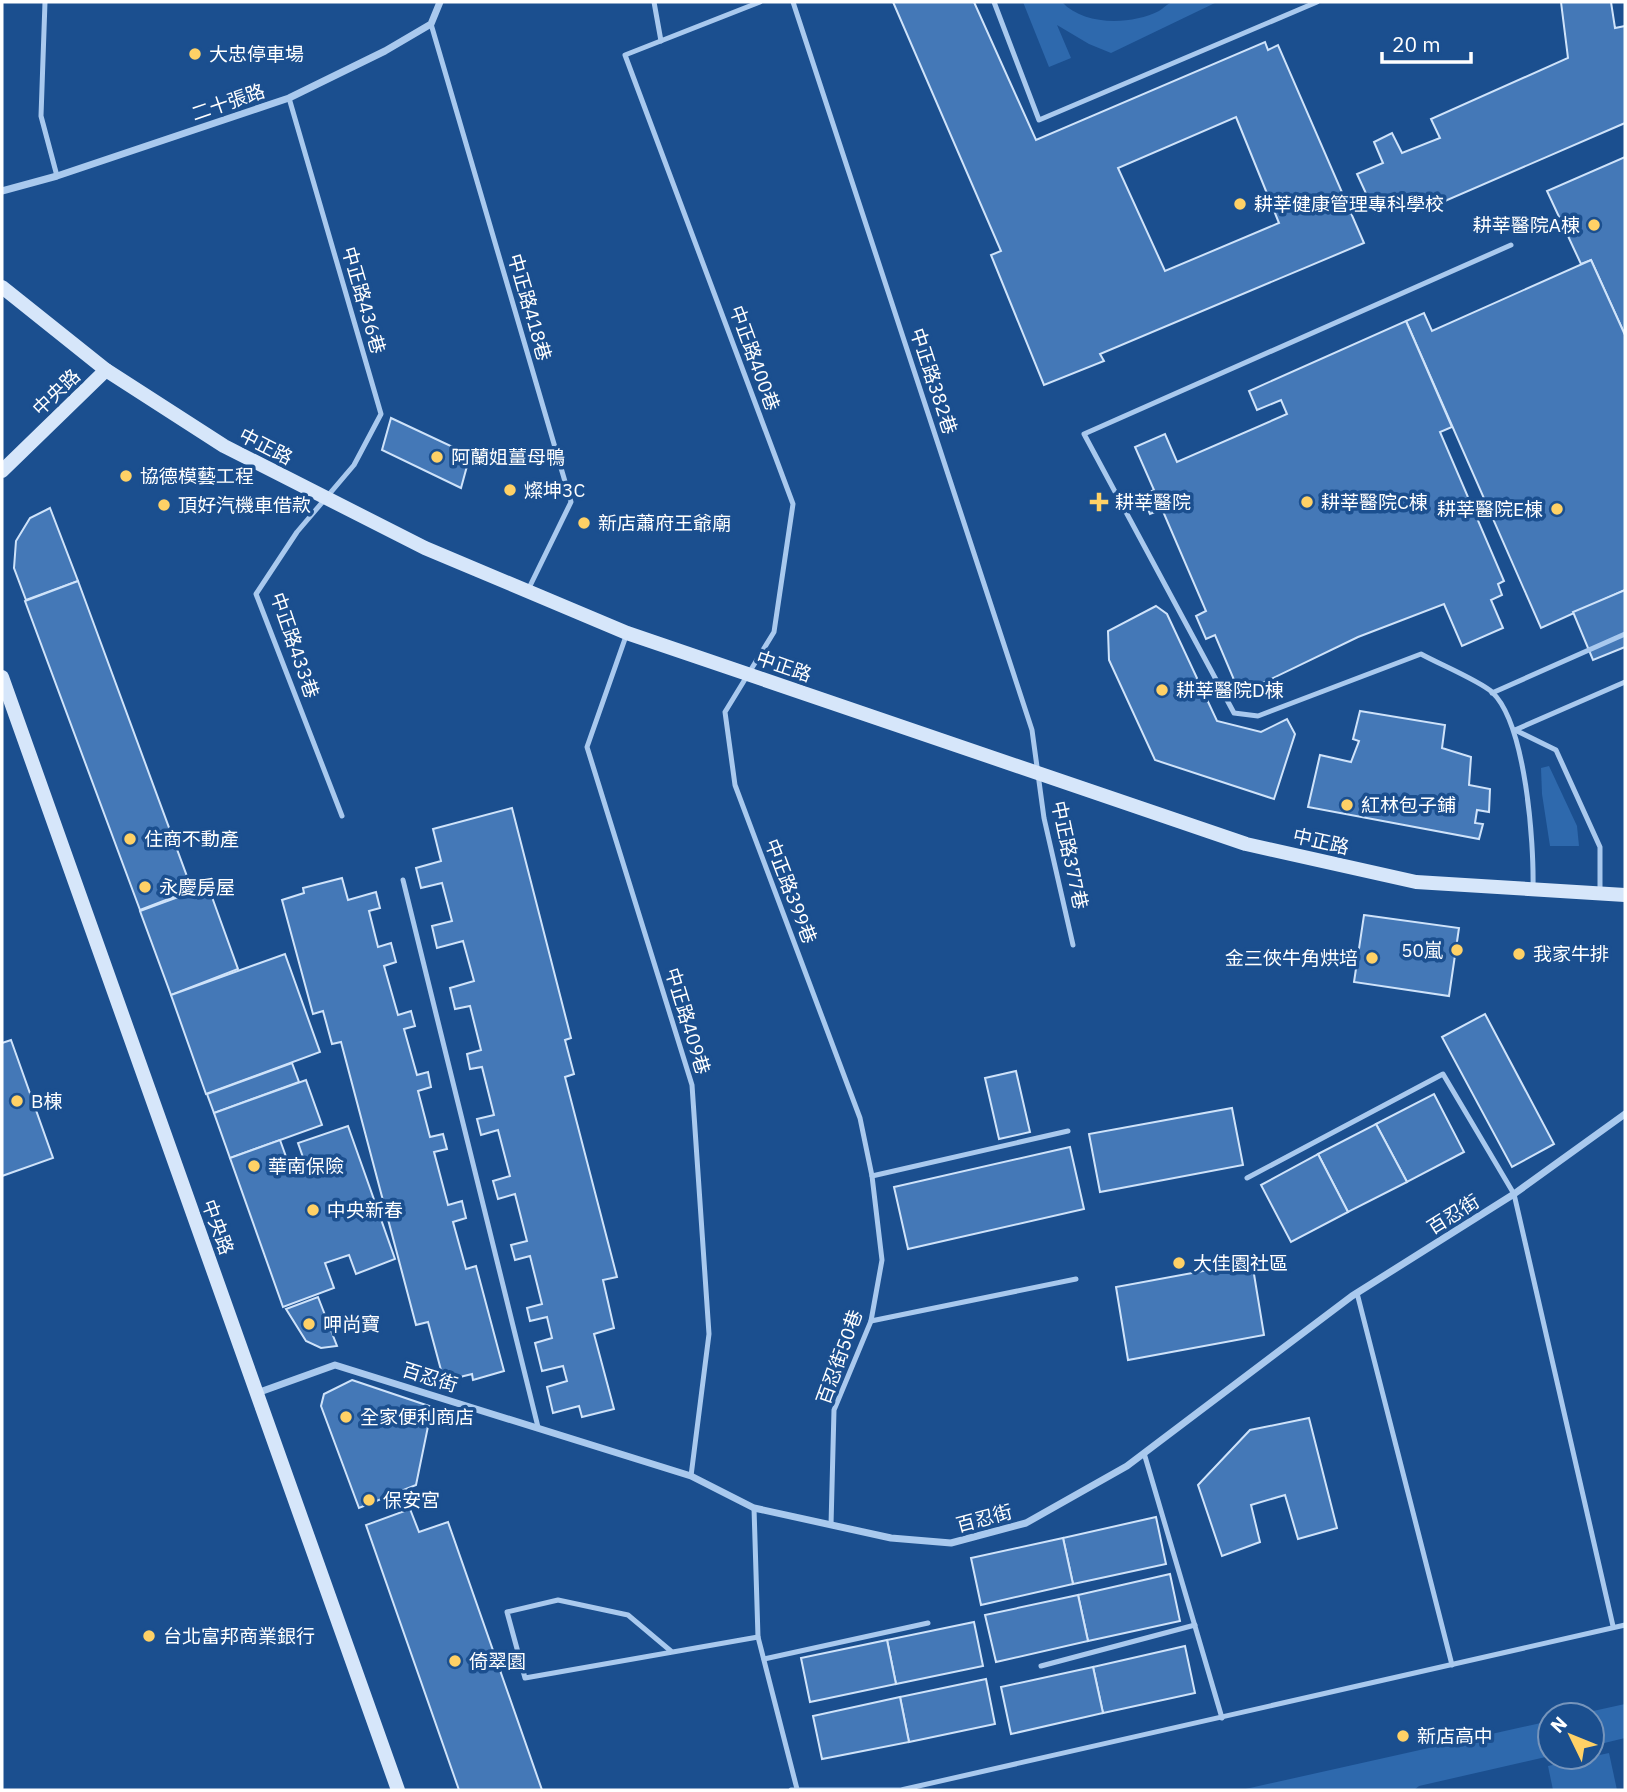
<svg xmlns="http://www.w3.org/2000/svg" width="1627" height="1792" font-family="'IBM Plex Sans','Noto Sans TC',sans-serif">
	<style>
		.green { fill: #2e69ad }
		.building { fill: #4478b7; stroke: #cfe3fa; stroke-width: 2; fill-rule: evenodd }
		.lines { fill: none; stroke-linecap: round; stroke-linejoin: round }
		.lane { stroke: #a9c9ee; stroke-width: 5 }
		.street { stroke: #a9c9ee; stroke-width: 7 }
		.secondary { stroke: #d6e6fa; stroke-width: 14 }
		.poi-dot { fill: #ffd166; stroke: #1b4f8f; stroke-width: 2.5 }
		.labels { text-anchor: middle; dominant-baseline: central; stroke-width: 7; stroke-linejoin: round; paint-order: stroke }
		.poi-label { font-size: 19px; fill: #fff; stroke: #1b4f8f; text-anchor: start }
		.street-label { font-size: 19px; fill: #fff; stroke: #1b4f8f }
	</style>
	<rect width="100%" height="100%" fill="#1b4f8f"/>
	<g class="green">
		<path d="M1023,2H1062C1084,26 1131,25 1159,11C1164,8 1168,3 1173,2C1186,0 1203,2 1217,2L1111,53L1089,44L1057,25L1071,58L1049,67Z"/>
		<path d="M1549,766L1577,826L1579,846H1550L1542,794L1541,768Z"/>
		<path d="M1625,1704V1738L1592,1746V1715H1575Z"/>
		<path d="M1550,1721V1756L1419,1786L1414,1790H1241Z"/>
		<path d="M1609,1753L1617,1790H1553L1548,1766Z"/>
	</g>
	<g class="building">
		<path d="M893,2H974L1036,140L1265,42L1268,50L1278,45L1364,243L1100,354L1104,361L1044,385L991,255L1001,251ZM1236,117L1279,223L1165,271L1118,168Z"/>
		<path d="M1561,2H1611L1615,28L1625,26V123L1422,211L1416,197L1375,213L1357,174L1383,163L1374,142L1392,133L1402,153L1440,138L1431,119L1568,58Z"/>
		<path d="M1625,157V335L1591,260L1581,264L1547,191Z"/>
		<path d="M1591,260L1625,335V590L1541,628L1406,321L1424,313L1432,331Z"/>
		<path d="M1406,321L1452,427L1440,432L1504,581L1498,584L1502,595L1491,600L1503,628L1462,646L1444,604L1358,637L1240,694L1215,635L1206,639L1196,616L1206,611L1162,509L1150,514L1142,496L1154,490L1135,447L1165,434L1177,462L1287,414L1281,400L1257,410L1249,391Z"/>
		<path d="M391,418L470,455L461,488L382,450Z"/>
		<path d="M50,508L78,581L26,600L14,568L16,541L30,518Z"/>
		<path d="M78,581L192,890L140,910L25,601Z"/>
		<path d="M1625,590V647L1593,660L1573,612Z"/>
		<path d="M1156,606L1167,614L1217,721L1261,732L1287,719L1295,734L1274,799L1155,760L1109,660L1108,631Z"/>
		<path d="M1360,711L1445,725L1442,748L1471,757L1469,785L1490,789L1489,812L1477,810L1475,823L1483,824L1479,839L1308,807L1320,755L1351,762L1359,741L1353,739Z"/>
		<path d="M512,808L571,1038L565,1040L574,1074L565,1077L617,1277L603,1280L614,1328L594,1334L614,1409L582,1417L579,1406L553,1413L547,1387L567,1381L563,1366L542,1371L535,1343L552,1338L547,1317L530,1321L527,1308L542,1304L530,1256L515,1260L511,1245L527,1241L515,1194L498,1199L493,1181L510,1176L498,1130L481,1135L477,1119L494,1115L482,1067L470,1069L467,1054L481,1050L470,1006L455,1009L450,988L474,981L463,941L437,948L432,926L452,921L442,883L421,888L416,868L441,861L433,829Z"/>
		<path d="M342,878L348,900L376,892L380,908L369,911L378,947L391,943L396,962L384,966L398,1015L411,1011L415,1026L404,1029L417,1075L428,1072L431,1087L418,1091L430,1137L443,1134L447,1149L434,1152L448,1205L462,1201L466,1218L453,1222L466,1269L476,1266L504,1371L473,1380L472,1374L444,1381L428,1322L416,1325L341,1042L332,1044L323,1011L313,1014L282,900L304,893L303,888Z"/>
		<path d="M208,886L238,969L171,995L140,911Z"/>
		<path d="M1364,915L1459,928L1449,996L1354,982Z"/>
		<path d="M285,954L320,1052L206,1094L171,995Z"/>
		<path d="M1485,1014L1554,1144L1512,1167L1442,1037Z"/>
		<path d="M11,1040L53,1158L2,1176V1043Z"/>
		<path d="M292,1063L299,1082L214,1113L207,1094Z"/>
		<path d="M1016,1071L1030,1132L999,1139L985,1078Z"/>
		<path d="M306,1080L322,1125L230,1158L214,1113Z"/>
		<path d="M1434,1094L1464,1152L1407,1182L1376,1124Z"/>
		<path d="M1232,1108L1243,1165L1100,1192L1089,1134Z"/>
		<path d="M1376,1124L1407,1182L1348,1212L1318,1154Z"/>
		<path d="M348,1126L395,1259L356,1274L349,1255L325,1263L334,1288L283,1307L230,1158L280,1140L289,1165L304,1160L298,1143Z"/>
		<path d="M1070,1147L1084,1209L908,1249L894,1187Z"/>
		<path d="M1318,1154L1348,1212L1291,1242L1261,1185Z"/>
		<path d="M1252,1262L1264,1335L1128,1360L1116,1287Z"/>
		<path d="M318,1297L337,1346L321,1348L306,1341L286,1309Z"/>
		<path d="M352,1380L432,1407L416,1485L359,1508L321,1406L324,1394Z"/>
		<path d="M1309,1418L1337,1528L1298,1539L1285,1495L1251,1505L1260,1542L1222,1556L1198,1485L1250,1430Z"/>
		<path d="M410,1509L419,1532L448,1522L542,1790H459L366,1525Z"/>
		<path d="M1156,1517L1166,1564L1073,1584L1063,1538Z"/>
		<path d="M1063,1538L1073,1584L981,1605L971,1558Z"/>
		<path d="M1170,1574L1180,1621L1088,1641L1078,1595Z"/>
		<path d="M1078,1595L1088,1641L996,1662L985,1615Z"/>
		<path d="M974,1622L983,1666L896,1684L887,1640Z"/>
		<path d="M887,1640L896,1684L810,1702L801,1658Z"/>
		<path d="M1185,1646L1195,1693L1103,1713L1093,1667Z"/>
		<path d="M1093,1667L1103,1713L1011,1734L1001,1687Z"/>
		<path d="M986,1679L995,1724L909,1742L900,1697Z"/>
		<path d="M900,1697L909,1742L822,1759L813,1716Z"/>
	</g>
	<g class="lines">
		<g class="lane">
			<path d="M45,2L41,116L57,176"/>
			<path d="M654,2L661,41"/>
			<path d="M760,2L625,55L793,504L774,632L725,712L735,785L860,1118L872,1176L882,1260L871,1321L834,1410L831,1525"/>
			<path d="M793,2L1032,730L1044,818L1073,945"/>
			<path d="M994,2L1039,120L1317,2"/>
			<path d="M431,24L571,502L528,590"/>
			<path d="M289,98L381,414L354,465L297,532L256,594L342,816"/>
			<path d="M1511,245L1084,434L1234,713L1258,716L1421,654C1439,664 1478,680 1492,692C1526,724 1534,843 1533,888"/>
			<path d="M626,636L587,747L692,1085L709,1334L691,1476"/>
			<path d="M1492,693L1625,634"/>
			<path d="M1515,730L1556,750L1600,847V891"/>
			<path d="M1515,730L1625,682"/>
			<path d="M403,880L538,1427"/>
			<path d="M872,1176L1068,1131"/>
			<path d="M1247,1178L1443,1074L1514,1194L1613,1626"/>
			<path d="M1357,1293L1452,1665"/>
			<path d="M871,1321L1076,1279"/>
			<path d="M1144,1453L1222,1718"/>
			<path d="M754,1508L758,1637L797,1789"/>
			<path d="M672,1652L628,1615L558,1600L507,1612L525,1678L758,1637"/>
			<path d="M764,1659L928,1623"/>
			<path d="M1041,1666L1195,1625"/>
			<path d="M791,1790H901L1625,1625"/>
		</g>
		<g class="street">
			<path d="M2,191L57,176L289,98L385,51L431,24L440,2"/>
			<path d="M257,1393L335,1365L691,1476L754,1508L891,1538L951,1543L1026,1523L1127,1466L1352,1296L1514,1194L1625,1114"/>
		</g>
		<g class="secondary">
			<path d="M2,287L106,370L224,446L425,548L627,633L1246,844L1416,882L1625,895"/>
			<path d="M2,471L106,370"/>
			<path d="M2,677L398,1790"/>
		</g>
	</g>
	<g class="poi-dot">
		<circle cx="195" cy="54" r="7"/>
		<circle cx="1240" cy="204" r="7"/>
		<circle cx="1594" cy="225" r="7"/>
		<circle cx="437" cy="457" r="7"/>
		<circle cx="126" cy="476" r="7"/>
		<circle cx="510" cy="490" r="7"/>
		<path d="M1095.5 491.5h7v7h7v7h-7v7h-7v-7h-7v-7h7z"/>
		<circle cx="1307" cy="502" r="7"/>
		<circle cx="164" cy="505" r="7"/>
		<circle cx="1557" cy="509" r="7"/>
		<circle cx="584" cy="523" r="7"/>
		<circle cx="1162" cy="690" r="7"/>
		<circle cx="1347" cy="805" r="7"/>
		<circle cx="130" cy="839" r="7"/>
		<circle cx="145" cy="887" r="7"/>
		<circle cx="1457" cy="950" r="7"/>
		<circle cx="1519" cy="954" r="7"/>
		<circle cx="1372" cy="958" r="7"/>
		<circle cx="17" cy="1101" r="7"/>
		<circle cx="254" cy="1166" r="7"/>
		<circle cx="313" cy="1210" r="7"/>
		<circle cx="1179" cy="1263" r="7"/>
		<circle cx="309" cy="1324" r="7"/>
		<circle cx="346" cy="1417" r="7"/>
		<circle cx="369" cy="1500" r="7"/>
		<circle cx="149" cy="1636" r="7"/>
		<circle cx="455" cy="1661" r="7"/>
		<circle cx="1403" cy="1736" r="7"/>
	</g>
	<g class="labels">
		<g class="poi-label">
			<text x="209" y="54">大忠停車場</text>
			<text x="1254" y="204">耕莘健康管理專科學校</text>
			<text x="1580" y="225" text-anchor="end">耕莘醫院A棟</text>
			<text x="451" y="457">阿蘭姐薑母鴨</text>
			<text x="140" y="476">協德模藝工程</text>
			<text x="524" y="490">燦坤3C</text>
			<text x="1115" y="502">耕莘醫院</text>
			<text x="1321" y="502">耕莘醫院C棟</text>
			<text x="178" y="505">頂好汽機車借款</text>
			<text x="1543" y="509" text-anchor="end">耕莘醫院E棟</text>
			<text x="598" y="523">新店蕭府王爺廟</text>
			<text x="1176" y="690">耕莘醫院D棟</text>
			<text x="1361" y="805">紅林包子鋪</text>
			<text x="144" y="839">住商不動產</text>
			<text x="159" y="887">永慶房屋</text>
			<text x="1443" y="950" text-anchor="end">50嵐</text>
			<text x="1533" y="954">我家牛排</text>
			<text x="1358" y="958" text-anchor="end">金三俠牛角烘培</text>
			<text x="31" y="1101">B棟</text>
			<text x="268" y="1166">華南保險</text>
			<text x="327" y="1210">中央新春</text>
			<text x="1193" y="1263">大佳園社區</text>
			<text x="323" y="1324">呷尚寶</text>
			<text x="360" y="1417">全家便利商店</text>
			<text x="383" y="1500">保安宮</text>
			<text x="163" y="1636">台北富邦商業銀行</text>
			<text x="469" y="1661">倚翠園</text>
			<text x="1417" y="1736">新店高中</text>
		</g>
		<g class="street-label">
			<text transform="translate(228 102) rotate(-19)">二十張路</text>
			<text transform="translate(364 300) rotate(74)">中正路436巷</text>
			<text transform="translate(530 307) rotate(74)">中正路418巷</text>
			<text transform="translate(755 358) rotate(70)">中正路400巷</text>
			<text transform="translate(934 381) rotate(72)">中正路382巷</text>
			<text transform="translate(56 392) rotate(-44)">中央路</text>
			<text transform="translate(266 446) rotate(27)">中正路</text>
			<text transform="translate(295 645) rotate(71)">中正路433巷</text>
			<text transform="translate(784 666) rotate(19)">中正路</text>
			<text transform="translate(1321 841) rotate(13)">中正路</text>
			<text transform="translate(1070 855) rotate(78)">中正路377巷</text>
			<text transform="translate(791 891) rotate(69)">中正路399巷</text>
			<text transform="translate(688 1021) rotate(73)">中正路409巷</text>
			<text transform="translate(1453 1214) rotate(-32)">百忍街</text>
			<text transform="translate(218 1227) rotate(70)">中央路</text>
			<text transform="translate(839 1357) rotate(-70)">百忍街50巷</text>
			<text transform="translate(430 1377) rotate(17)">百忍街</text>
			<text transform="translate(984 1518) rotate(-15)">百忍街</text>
		</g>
	</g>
	<rect width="1627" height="1792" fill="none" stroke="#ffffff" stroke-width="7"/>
	<g transform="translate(1571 1736) rotate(313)"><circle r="33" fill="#1b4f8f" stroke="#7695bc" stroke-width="2"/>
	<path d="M0-5L12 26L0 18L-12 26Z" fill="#ffd166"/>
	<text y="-10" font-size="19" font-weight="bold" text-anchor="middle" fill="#ffffff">N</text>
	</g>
	<path d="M1382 52v10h89v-10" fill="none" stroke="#ffffff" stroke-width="3.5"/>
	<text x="1392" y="52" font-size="21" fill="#ffffff" stroke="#1b4f8f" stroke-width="5" paint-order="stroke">20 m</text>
</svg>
